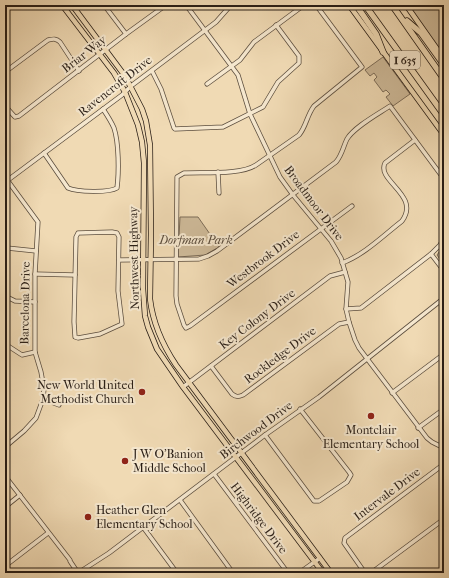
<svg xmlns="http://www.w3.org/2000/svg" width="449" height="578" font-family="'IM FELL French Canon',serif">
	<style>
		.green { fill: #ceba99; stroke: #7c6c58 }
		.lines { fill: none; stroke-linecap: round; stroke-linejoin: round }
		.minor-casing { stroke: #5b4d3e; stroke-width: 5 }
		.major-casing { stroke: #291e16; stroke-width: 6 }
		.highway-casing { stroke: #291e16; stroke-width: 7 }
		.minor { stroke: #f5e7ce; stroke-width: 3.5 }
		.major { stroke: #f0dab4; stroke-width: 4.5 }
		.highway { stroke: #f0dab4; stroke-width: 5.5 }
		.poi-dot { fill: #8f2418; stroke: #f5e7ce; stroke-width: 1.5 }
		.labels { text-anchor: middle; dominant-baseline: central; stroke-width: 4; stroke-linejoin: round; paint-order: stroke }
		.shield { fill: #f5e7ce; stroke: #665a4d; stroke-width: 1 }
		.shield-label { font-size: 11px; font-weight: bold; fill: #291e16 }
		.street-label { font-size: 12px; fill: #291e16; stroke: #f5e7ce }
		.park-label { font-size: 12px; font-style: italic; fill: #5b4d3d; stroke: #f5e7ce }
		.poi-label { font-size: 12px; fill: #291e16; stroke: #f5e7ce; text-anchor: start }
	</style>
	<rect width="100%" height="100%" fill="#f0dab4"/>
	<filter id="stains"><feTurbulence type="fractalNoise" baseFrequency=".005" numOctaves="4"/><feColorMatrix values="0 0 0 0 .2 0 0 0 0 .09 0 0 0 0 .02 0 0 0 .5 -.17"/></filter>
	<radialGradient id="worn" r=".72"><stop offset=".6" stop-color="#630" stop-opacity="0"/><stop offset="1" stop-color="#630" stop-opacity=".3"/></radialGradient>
	<g class="green">
		<path d="M404,5H436L444,15V59Z"/>
		<path d="M383,57L410,94L393,106L386,97L390,94L386,90L383,92L374,80L377,77L374,73L370,76L365,70Z"/>
		<path d="M180,217H198L219,247L205,255L178,257Z"/>
		<path d="M444,245V265L437,255Z"/>
	</g>
	<g class="lines">
		<g class="minor-casing">
			<g id="minor">
				<path d="M104,5L126,34"/>
				<path d="M186,5L238,75L250,114L280,177L293,195L331,241L341,258L348,282L346,309L349,322L355,340L359,348L427,438L432,442L444,448"/>
				<path d="M316,5L362,67L314,106C307,115 306,127 299,135L256,165C241,175 204,172 184,173L177,177L176,296L177,304L184,325L186,328L190,326L352,206"/>
				<path d="M152,71L161,89L174,128L175,129L223,127L263,107L278,82L299,63V56L276,25"/>
				<path d="M5,72L48,40C53,39 56,38 60,42L79,71"/>
				<path d="M207,84L240,60L254,42L304,5"/>
				<path d="M5,106L15,117L19,116L126,34L166,5"/>
				<path d="M44,153L68,188C77,192 109,193 117,188C119,172 119,143 114,128C111,121 107,115 103,109"/>
				<path d="M218,172L219,193"/>
				<path d="M5,177L38,222L35,274V352L41,372L44,389L43,399L36,418L24,431L5,447"/>
				<path d="M8,180L122,95L131,86L216,22L231,5"/>
				<path d="M112,232L117,233L119,237L118,291L122,324L100,334L78,338L75,337L74,322L76,237L78,233Z"/>
				<path d="M5,246L7,248L36,251"/>
				<path d="M431,254L444,271"/>
				<path d="M119,260L199,259L208,256L217,251L336,162C342,155 343,147 347,139C354,127 378,114 390,106L444,179"/>
				<path d="M342,263C364,255 384,235 402,221C421,195 376,181 385,163L415,140"/>
				<path d="M35,274L75,275"/>
				<path d="M5,296L15,301L35,302"/>
				<path d="M346,309L361,308L431,254L440,245L444,238"/>
				<path d="M5,344L22,355L35,352"/>
				<path d="M211,366L232,394C236,397 238,397 243,395L339,324L349,322"/>
				<path d="M183,387L330,276L345,272"/>
				<path d="M392,393L444,354"/>
				<path d="M43,399L59,405"/>
				<path d="M418,428L444,409"/>
				<path d="M265,435L314,501H319L347,482L351,475L349,472L300,409"/>
				<path d="M214,474L288,573"/>
				<path d="M5,476L70,560V561L78,573L109,553L236,457L265,435L319,397L444,298"/>
				<path d="M180,500L233,573"/>
				<path d="M5,507L20,495"/>
				<path d="M143,527L177,573"/>
				<path d="M5,566L48,533"/>
				<path d="M299,573L320,558"/>
				<path d="M365,573L344,543L345,538L444,464"/>
				<path d="M371,573L444,519"/>
			</g>
		</g>
		<g class="major-casing">
			<g id="major">
				<path d="M62,5L114,73L125,92L138,125L142,142L144,163L143,289L145,316L148,327L157,349L183,387L323,573"/>
				<path d="M72,5L125,76L142,109L146,121L150,145L151,234L150,299C153,324 162,344 176,365L331,573"/>
				<path d="M349,5L444,135"/>
				<path d="M406,5L444,59"/>
			</g>
		</g>
		<g class="highway-casing">
			<g id="highway">
				<path d="M356,5L376,34L383,52"/>
				<path d="M365,5L444,115"/>
				<path d="M392,5L444,79"/>
				<path d="M407,21L421,33L444,65"/>
			</g>
		</g>
		<use href="#minor" class="minor"/>
		<use href="#major" class="major"/>
		<use href="#highway" class="highway"/>
	</g>
	<g class="poi-dot">
		<circle cx="142" cy="392" r="4"/>
		<circle cx="371" cy="416" r="4"/>
		<circle cx="125" cy="461" r="4"/>
		<circle cx="88" cy="517" r="4"/>
	</g>
	<g class="labels">
		<rect class="shield" x="390" y="51" width="30" height="18" rx="3"/>
		<g class="shield-label">
			<text x="405" y="60">I 635</text>
		</g>
		<g class="street-label">
			<text transform="translate(84 54) rotate(-38)">Briar Way</text>
			<text transform="translate(115 86) rotate(-38)">Ravencroft Drive</text>
			<text transform="translate(314 203) rotate(53)">Broadmoor Drive</text>
			<text transform="translate(134 258) rotate(-91)">Northwest Highway</text>
			<text transform="translate(263 259) rotate(-37)">Westbrook Drive</text>
			<text transform="translate(25 303) rotate(-89)">Barcelona Drive</text>
			<text transform="translate(257 319) rotate(-37)">Key Colony Drive</text>
			<text transform="translate(280 355) rotate(-37)">Rockledge Drive</text>
			<text transform="translate(256 430) rotate(-37)">Birchwood Drive</text>
			<text transform="translate(387 494) rotate(-37)">Intervale Drive</text>
			<text transform="translate(259 518) rotate(53)">Highridge Drive</text>
		</g>
		<g class="park-label">
			<text x="196" y="240">Dorfman Park</text>
		</g>
		<g class="poi-label">
			<text x="134" y="385" text-anchor="end">New World United<tspan x="134" dy="14">Methodist Church</tspan></text>
			<text x="371" y="430" text-anchor="middle">Montclair<tspan x="371" dy="14">Elementary School</tspan></text>
			<text x="133" y="454">J W O'Banion<tspan x="133" dy="14">Middle School</tspan></text>
			<text x="96" y="510">Heather Glen<tspan x="96" dy="14">Elementary School</tspan></text>
		</g>
	</g>
	<rect width="449" height="578" fill="none" stroke="#f0dab4" stroke-width="20"/>
	<rect x="6" y="6" width="437" height="566" fill="none" stroke="#291e16" stroke-width="2"/>
	<rect x="10" y="10" width="429" height="558" fill="none" stroke="#291e16"/>
	<rect width="100%" height="100%" filter="url(#stains)"/>
	<rect width="100%" height="100%" fill="url(#worn)"/>
</svg>
